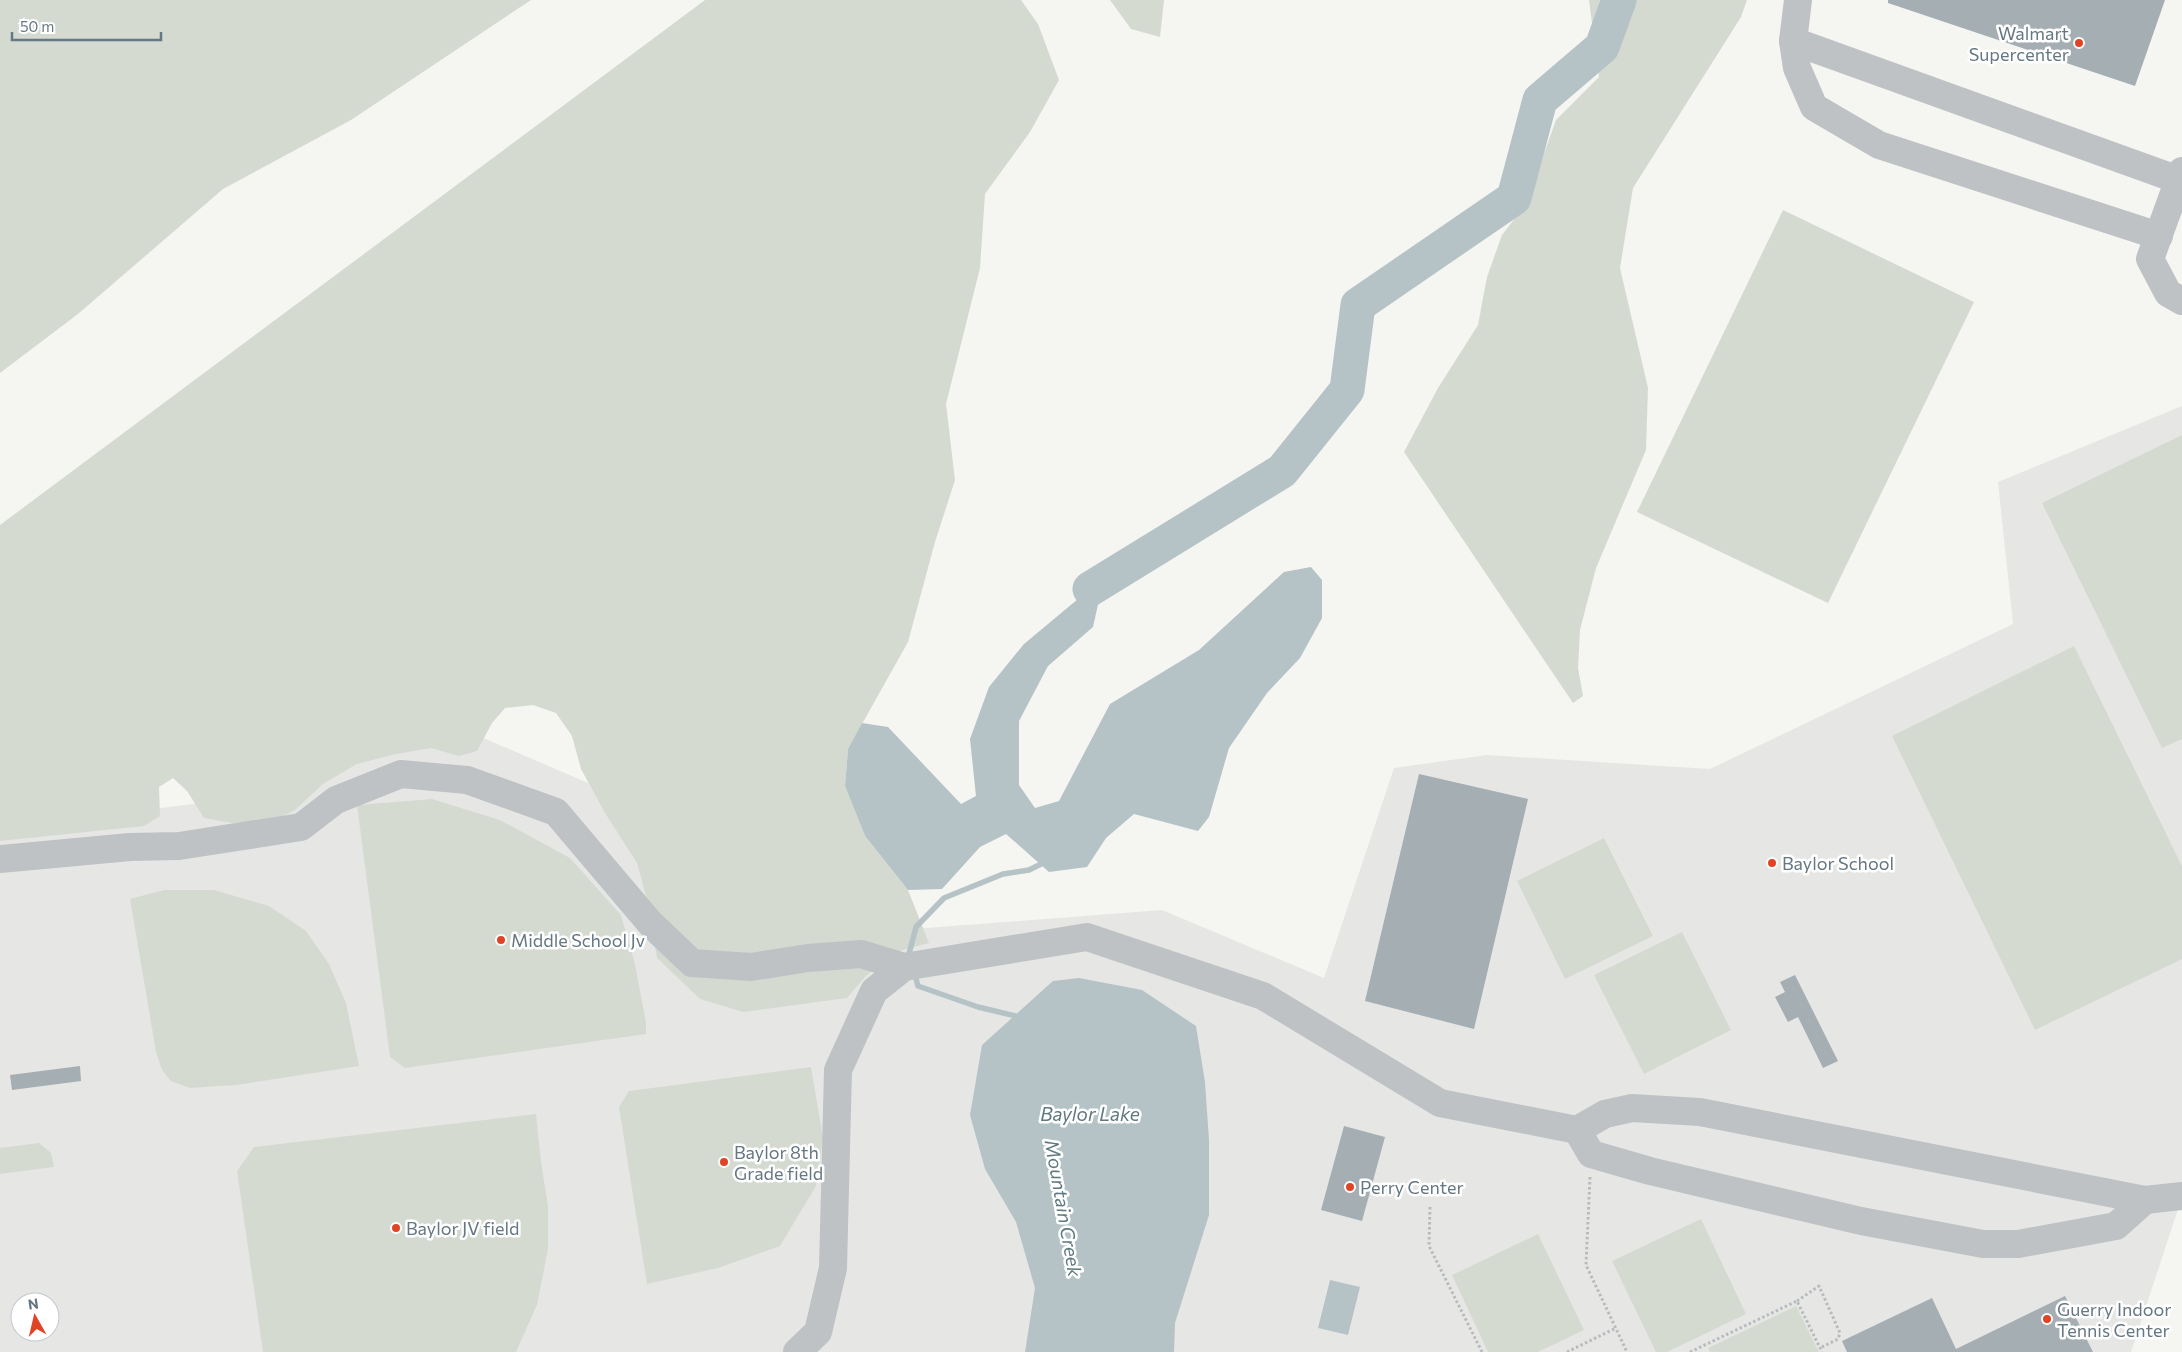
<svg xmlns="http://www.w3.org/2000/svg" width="2182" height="1352" font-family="Commissioner,sans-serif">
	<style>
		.built { fill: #e6e7e5; fill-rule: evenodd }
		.green { fill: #d5dad1 }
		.water { fill: #b5c3c6 }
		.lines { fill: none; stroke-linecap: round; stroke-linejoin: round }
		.stream { stroke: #b5c3c6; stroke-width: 5.5 }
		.river { stroke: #b5c3c6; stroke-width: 35 }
		.building { fill: #a5aeb3 }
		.path { stroke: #b8bbbd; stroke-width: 3; stroke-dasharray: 2.5 2.5; stroke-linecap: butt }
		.minor { stroke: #bec2c5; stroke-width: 28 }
		.poi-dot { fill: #e04427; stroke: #fff; stroke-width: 2 }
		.labels { text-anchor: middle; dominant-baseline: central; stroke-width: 5; stroke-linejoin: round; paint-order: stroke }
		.poi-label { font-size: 18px; fill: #657782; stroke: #fff; text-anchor: start }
		.water-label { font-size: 19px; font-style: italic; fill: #60797f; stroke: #fff }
	</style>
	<rect width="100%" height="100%" fill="#f5f5f1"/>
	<path class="built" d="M2182,406V1197L2131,1352H0V828L193,804L444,721L602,789L913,929L1162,910L1324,978L1394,768L1487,755L1710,769L2013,624L1998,482ZM20,1302H50V1332H20Z"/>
	<g class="green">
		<path d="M0,0H531L351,120L223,189L78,314L0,373Z"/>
		<path d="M705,0H1021L1038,24L1059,80L1030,132L985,194L980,268L946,404L955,480L935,542L908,642L848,749L845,786L865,836L908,890L929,943L891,953L865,977L847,998L743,1012L700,999L657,958L649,907L637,863L605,813L581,769L572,736L556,713L533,705L505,708L492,723L477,751L459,756L431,748L396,754L357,764L323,784L295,810L275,820L232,823L204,818L187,791L173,778L159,787L160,816L144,826L0,841V525Z"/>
		<path d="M1110,0H1164L1160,37L1131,29Z"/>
		<path d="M1589,0H1747L1741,17L1633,188L1620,268L1648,388L1646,450L1596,568L1580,630L1578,668L1583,696L1573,703L1404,452L1438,388L1478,325L1487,277L1502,235L1526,204L1556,120L1599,77Z"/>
		<path d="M1783,210L1974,302L1828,603L1637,512Z"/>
		<path d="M2182,435V739L2162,748L2042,503Z"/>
		<path d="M2074,646L2182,866V959L2035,1030L1892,736Z"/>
		<path d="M432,799L500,820L570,858L621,915L635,964L646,1023V1034L405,1068L390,1057L357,805Z"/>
		<path d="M1604,838L1653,936L1565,979L1517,881Z"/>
		<path d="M164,890H214L269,906L306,931L329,964L346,1003L359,1066L236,1085L190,1088L171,1081L162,1070L156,1052L130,899Z"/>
		<path d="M1682,932L1731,1030L1644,1074L1594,975Z"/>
		<path d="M811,1067L823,1138L816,1186L780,1246L718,1268L647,1284L619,1107L629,1091Z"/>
		<path d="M536,1114L541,1162L548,1206V1249L537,1305L516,1352H263L237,1171L254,1147Z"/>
		<path d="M39,1143L51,1153L54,1167L0,1174V1148Z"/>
		<path d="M1701,1219L1746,1314L1667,1352H1656L1612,1261Z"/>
		<path d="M1538,1234L1584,1330L1538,1352H1488L1452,1275Z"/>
		<path d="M1796,1306L1819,1352H1710L1708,1348Z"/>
	</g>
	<g class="water">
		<path d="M1311,567L1322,580V618L1300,658L1267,693L1229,748L1209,817L1198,831L1134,814L1106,838L1087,867L1049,872L1006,834L980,847L942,889L908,890L865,836L845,786L848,749L862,723L888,727L961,804L976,796L970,739L989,687L1024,644L1090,589L1099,600L1093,627L1048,666L1019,721V785L1035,808L1059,801L1110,704L1199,650L1284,572Z"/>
		<path d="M1079,978L1142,990L1196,1026L1205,1082L1209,1140V1215L1175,1323L1174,1352H1025L1035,1288L1016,1222L985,1169L970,1115L982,1045L1053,981Z"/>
		<path d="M1330,1280L1360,1287L1348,1335L1318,1328Z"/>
	</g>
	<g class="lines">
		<g class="stream">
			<path d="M910,958L909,954L916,927L944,898L1003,874L1029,870L1045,862"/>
			<path d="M914,972L918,986L978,1007L1020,1017"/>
		</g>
		<path class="river" d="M1090,589L1282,471L1347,390L1358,305L1514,198L1540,100L1602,47L1619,0"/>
	</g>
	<g class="building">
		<path d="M1888,0H2165L2135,86L1888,3Z"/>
		<path d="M1419,774L1528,799L1474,1029L1365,1001Z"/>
		<path d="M1795,975L1838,1061L1823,1068L1798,1017L1788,1022L1775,997L1785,992L1780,982Z"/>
		<path d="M80,1066L81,1081L12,1090L10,1075Z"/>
		<path d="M1344,1126L1385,1137L1362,1221L1321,1210Z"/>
		<path d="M2065,1296L2093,1352H1847L1842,1341L1932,1298L1956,1349Z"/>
	</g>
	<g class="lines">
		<g class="path">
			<path d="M1590,1177L1586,1265L1627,1352"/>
			<path d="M1430,1207L1429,1246L1482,1352"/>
			<path d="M1797,1301L1819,1286L1840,1333L1838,1339L1820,1348"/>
			<path d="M1567,1352L1616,1328"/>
			<path d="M1690,1352L1797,1301L1822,1352"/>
		</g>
		<g class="minor">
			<path d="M1798,0L1793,41L2179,180"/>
			<path d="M1793,41L1797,68L1814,107L1879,145L2159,236"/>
			<path d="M2182,171L2150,259L2168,293L2182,301"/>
			<path d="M0,859L130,847L179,846L301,827L336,800L401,774L467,780L556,812L650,923L692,963L751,967L808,958L861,954L904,967"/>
			<path d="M1577,1130L1591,1154L1650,1171L1861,1221L1983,1244H2018L2116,1226L2145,1200"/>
			<path d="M797,1352L818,1332L833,1268L838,1070L874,991L904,967L1087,937L1263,996L1440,1103L1577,1130L1605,1114L1632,1108L1700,1112L2145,1200L2182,1196"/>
		</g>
	</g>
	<g class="poi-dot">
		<circle cx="2079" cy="43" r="5"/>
		<circle cx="1772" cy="863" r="5"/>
		<circle cx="501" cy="940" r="5"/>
		<circle cx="724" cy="1162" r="5"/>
		<circle cx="1350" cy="1187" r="5"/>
		<circle cx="396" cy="1228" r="5"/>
		<circle cx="2047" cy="1319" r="5"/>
	</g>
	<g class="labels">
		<g class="poi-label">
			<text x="2069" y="33" text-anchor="end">Walmart<tspan x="2069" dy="21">Supercenter</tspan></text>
			<text x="1782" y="863">Baylor School</text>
			<text x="511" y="940">Middle School Jv</text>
			<text x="734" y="1152">Baylor 8th<tspan x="734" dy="21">Grade field</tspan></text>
			<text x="1360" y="1187">Perry Center</text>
			<text x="406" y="1228">Baylor JV field</text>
			<text x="2057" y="1309">Guerry Indoor<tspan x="2057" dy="21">Tennis Center</tspan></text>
		</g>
		<g class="water-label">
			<text x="1090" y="1113">Baylor Lake</text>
			<text transform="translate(1064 1208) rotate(80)">Mountain Creek</text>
		</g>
	</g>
	<g transform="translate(35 1317) rotate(352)"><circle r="24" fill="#ffffff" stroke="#c1c9cd"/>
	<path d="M0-4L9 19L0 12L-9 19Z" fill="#e04427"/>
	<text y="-8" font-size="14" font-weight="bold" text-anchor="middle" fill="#657782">N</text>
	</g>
	<path d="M12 32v8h149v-8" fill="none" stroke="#657782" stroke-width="2.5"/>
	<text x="20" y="32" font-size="15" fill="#657782" stroke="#ffffff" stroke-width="4" paint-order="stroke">50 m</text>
</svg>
